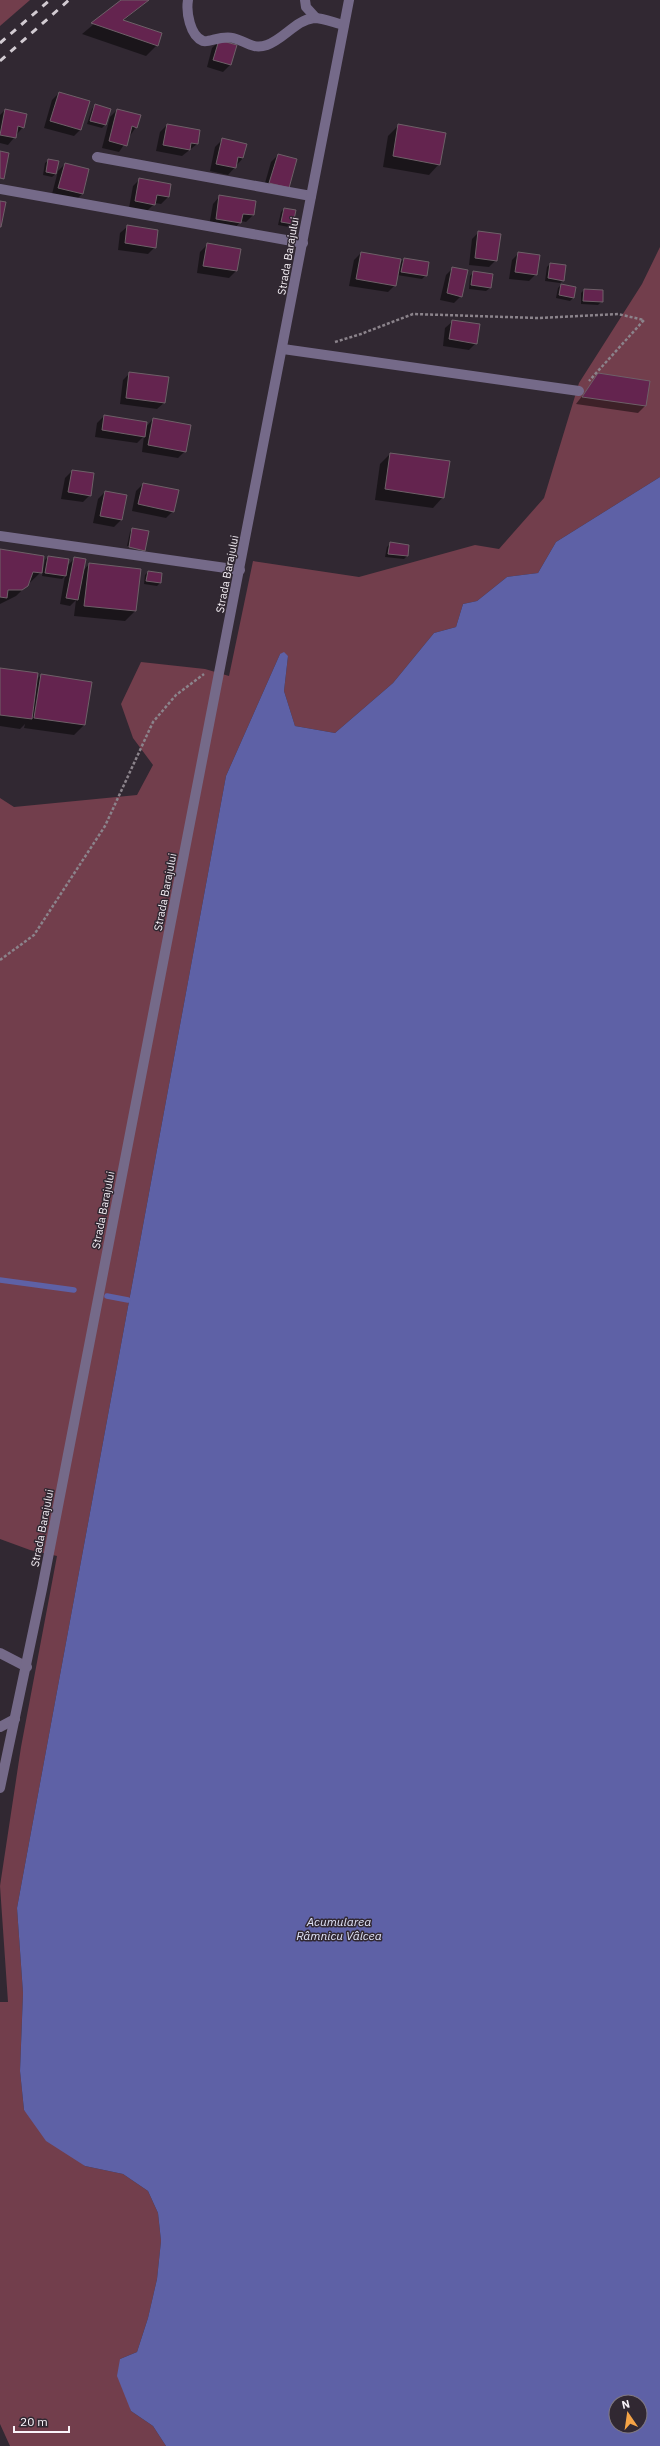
<svg xmlns="http://www.w3.org/2000/svg" width="660" height="2446" font-family="'IBM Plex Sans',sans-serif">
	<style>
		.green { fill: #723e4c }
		.water { fill: #5e61a6; fill-rule: evenodd }
		.shadow { fill: #0007 }
		.lines { fill: none; stroke-linecap: round; stroke-linejoin: round }
		.stream { stroke: #5e61a6; stroke-width: 5.5 }
		.building { fill: #64244f; stroke: #6e6068 }
		.path { stroke: #8b838b; stroke-width: 2.5; stroke-dasharray: 3 2; stroke-linecap: butt }
		.minor { stroke: #756a89; stroke-width: 10 }
		.rail { stroke: #d2cbd2; stroke-width: 3; stroke-dasharray: 7 7; stroke-linecap: butt }
		.labels { text-anchor: middle; dominant-baseline: central; stroke-width: 3; stroke-linejoin: round; paint-order: stroke }
		.street-label { font-size: 11px; fill: #f9f3f9; stroke: #312832 }
		.water-label { font-size: 12px; font-style: italic; fill: #e0e3f7; stroke: #312832 }
	</style>
	<rect width="100%" height="100%" fill="#312832"/>
	<g class="green">
		<path d="M0,0H30L0,26Z"/>
		<path d="M660,247V477L556,542L538,573L507,577L477,601L463,604L456,627L434,633L393,683L335,733L295,726L284,691L288,656L280,654L226,776L17,1908L23,1993L20,2071L24,2110L85,2166L123,2174L148,2191L158,2213L161,2241L157,2279L148,2318L137,2352L120,2359L131,2411L153,2426L166,2446H10L0,2424V2002H8L0,1886L21,1747L57,1556L30,1550L0,1539V798L14,807L137,795L153,765L133,738L121,704L141,662L205,669L229,676L253,561L359,577L475,545L499,549L544,498L579,383L642,284Z"/>
	</g>
	<path class="water" d="M660,477V2446H166L153,2426L131,2411L117,2376L120,2359L137,2352L148,2318L157,2279L161,2241L158,2213L148,2191L123,2174L85,2166L46,2141L24,2110L20,2071L23,1993L17,1908L226,776L280,654L284,652L288,656L284,691L295,726L335,733L393,683L434,633L456,627L463,604L477,601L507,577L538,573L556,542ZM616,2402H640V2426H616Z"/>
	<g class="shadow">
		<path d="M123,0H149L123,21L157,45L146,56L82,34Z"/>
		<path d="M219,41L230,65L223,72L207,67L212,48Z"/>
		<path d="M59,93L81,129L74,136L44,128L52,100Z"/>
		<path d="M95,105L110,110L105,125L102,128L87,124L92,109Z"/>
		<path d="M5,110L23,127L8,145L0,143V115Z"/>
		<path d="M117,110L136,127L119,152L102,148L110,117Z"/>
		<path d="M167,125L199,131L197,144L182,156L156,151L160,132Z"/>
		<path d="M399,125L439,164L429,175L383,167L388,136Z"/>
		<path d="M222,140L243,158L228,175L210,171L215,147Z"/>
		<path d="M278,155L288,188L263,190L271,162Z"/>
		<path d="M49,160L56,174L52,177L43,175L45,163Z"/>
		<path d="M65,164L88,170L82,194L75,201L52,194L58,171Z"/>
		<path d="M140,179L170,184L168,197L161,204L155,203L147,211L129,208L133,186Z"/>
		<path d="M220,196L253,215L246,222L241,221L233,230L209,226L213,204Z"/>
		<path d="M284,209L295,211L292,224L289,227L278,225L281,212Z"/>
		<path d="M128,226L155,247L148,254L118,250L120,233Z"/>
		<path d="M479,232L496,260L489,267L469,265L472,239Z"/>
		<path d="M207,245L236,271L229,278L197,273L200,252Z"/>
		<path d="M361,253L399,264L404,259L426,275L422,279L397,275L395,285L388,292L349,286L354,260Z"/>
		<path d="M519,253L536,274L529,281L509,279L512,260Z"/>
		<path d="M550,264L563,280L560,283L545,281L547,267Z"/>
		<path d="M453,268L461,296L454,303L440,300L446,275Z"/>
		<path d="M474,272L490,288L486,291L469,289L470,276Z"/>
		<path d="M561,285L573,298L570,301L556,298L558,288Z"/>
		<path d="M584,290L602,301L598,305L581,304V293Z"/>
		<path d="M453,321L476,343L469,350L443,346L445,328Z"/>
		<path d="M130,373L165,402L157,409L120,404L123,380Z"/>
		<path d="M599,374L645,406L638,413L576,404Z"/>
		<path d="M104,416L146,427L153,419L185,451L178,458L142,452L144,436L137,443L95,437L97,423Z"/>
		<path d="M390,454L443,497L433,508L375,500L380,464Z"/>
		<path d="M72,471L90,495L83,502L61,499L65,478Z"/>
		<path d="M143,484L173,511L166,518L132,511L136,491Z"/>
		<path d="M105,492L126,496L121,520L114,527L93,523L98,499Z"/>
		<path d="M133,529L144,550L143,551V549L127,546L130,532Z"/>
		<path d="M390,544L407,556L404,559L385,557L387,547Z"/>
		<path d="M0,550L41,572L16,596L0,604Z"/>
		<path d="M48,557L67,566L75,558L83,571L89,564L135,611L125,621L74,616L76,600L70,606L60,604L65,576L62,579L42,576L45,560Z"/>
		<path d="M148,572L160,583L157,586L144,584L145,575Z"/>
		<path d="M0,669L36,680L41,675L84,725L74,735L24,728L25,724L20,729L0,726Z"/>
	</g>
	<g class="lines">
		<g class="stream">
			<path d="M0,1280L74,1290"/>
			<path d="M107,1296L128,1300"/>
		</g>
	</g>
	<g class="building">
		<path d="M121,0H149L123,20L162,33L158,46L91,23Z"/>
		<path d="M219,40L237,45L231,65L213,60Z"/>
		<path d="M59,92L90,101L81,130L50,121Z"/>
		<path d="M95,104L111,109L106,125L90,121Z"/>
		<path d="M5,109L27,114L24,128L18,126L16,138L0,135Z"/>
		<path d="M117,109L141,115L137,128L132,126L127,146L109,141Z"/>
		<path d="M167,124L200,130L198,144L191,143L190,150L163,145Z"/>
		<path d="M398,124L446,133L440,165L393,156Z"/>
		<path d="M222,138L247,144L243,158L238,157L236,168L216,164Z"/>
		<path d="M0,151L9,153L4,179L0,178Z"/>
		<path d="M278,154L297,159L289,188L269,183Z"/>
		<path d="M48,159L59,161L56,174L46,172Z"/>
		<path d="M65,163L89,169L83,194L58,188Z"/>
		<path d="M139,178L171,184L169,197L157,195L155,205L135,201Z"/>
		<path d="M219,195L256,201L254,215L243,214L241,223L216,219Z"/>
		<path d="M0,201L6,202L1,227H0Z"/>
		<path d="M284,208L296,210L293,224L281,222Z"/>
		<path d="M127,225L158,230L156,248L125,243Z"/>
		<path d="M478,231L501,234L497,261L475,258Z"/>
		<path d="M207,243L241,249L237,271L203,266Z"/>
		<path d="M361,252L401,259L396,286L356,279Z"/>
		<path d="M518,252L540,255L537,275L515,272Z"/>
		<path d="M404,258L429,262L427,276L401,272Z"/>
		<path d="M550,263L566,265L564,281L548,278Z"/>
		<path d="M452,267L468,270L462,297L447,293Z"/>
		<path d="M473,271L493,274L491,288L471,285Z"/>
		<path d="M561,284L576,287L574,298L559,295Z"/>
		<path d="M584,289L603,290V302L583,301Z"/>
		<path d="M452,320L480,324L477,344L449,339Z"/>
		<path d="M129,372L169,377L165,403L126,398Z"/>
		<path d="M598,373L650,381L646,406L582,397Z"/>
		<path d="M104,415L147,422L145,437L102,430Z"/>
		<path d="M153,418L191,425L186,452L148,445Z"/>
		<path d="M390,453L450,461L444,498L385,489Z"/>
		<path d="M72,470L94,473L91,496L68,492Z"/>
		<path d="M143,483L179,490L174,512L138,504Z"/>
		<path d="M105,491L127,495L122,520L100,516Z"/>
		<path d="M132,528L149,531L145,551L129,547Z"/>
		<path d="M390,542L409,545L408,556L388,554Z"/>
		<path d="M0,549L44,556L42,573L33,572L28,586L22,590H8L7,598L0,597Z"/>
		<path d="M48,556L69,559L66,576L45,573Z"/>
		<path d="M74,557L86,559L78,600L66,598Z"/>
		<path d="M89,563L141,569L136,611L84,606Z"/>
		<path d="M148,571L162,573L161,583L146,581Z"/>
		<path d="M0,668L38,673L32,719L0,715Z"/>
		<path d="M41,674L92,682L85,725L34,718Z"/>
	</g>
	<g class="lines">
		<g class="path">
			<path d="M335,342L361,334L413,314L538,318L618,314L644,320L589,381"/>
			<path d="M0,960L34,935L105,826L153,722L176,695L204,674"/>
		</g>
		<g class="minor">
			<path d="M188,0C186,12 190,36 203,41C209,43 221,35 233,38C246,41 252,50 267,45C284,39 296,20 314,18C323,18 335,23 344,25"/>
			<path d="M305,0L306,7L316,18"/>
			<path d="M97,157L311,196"/>
			<path d="M0,189L303,243"/>
			<path d="M283,349L579,391"/>
			<path d="M0,536L240,570"/>
			<path d="M0,1653L27,1667"/>
			<path d="M0,1727L15,1719"/>
			<path d="M0,1788L42,1589L349,0"/>
		</g>
		<g class="rail">
			<path d="M0,43L50,0"/>
			<path d="M0,61L69,0"/>
		</g>
	</g>
	<g class="labels">
		<g class="street-label">
			<text transform="translate(288 256) rotate(-80)">Strada Barajului</text>
			<text transform="translate(227 574) rotate(-79)">Strada Barajului</text>
			<text transform="translate(165 892) rotate(-79)">Strada Barajului</text>
			<text transform="translate(103 1210) rotate(-79)">Strada Barajului</text>
			<text transform="translate(42 1528) rotate(-79)">Strada Barajului</text>
		</g>
		<g class="water-label">
			<text x="339" y="1921">Acumularea<tspan x="339" dy="14">Râmnicu Vâlcea</tspan></text>
		</g>
	</g>
	<g transform="translate(628 2414) rotate(347)"><circle r="19" fill="#312832" stroke="#817982"/>
	<path d="M0-3L7 15L0 10L-7 15Z" fill="#f5a346"/>
	<text y="-6" font-size="11" font-weight="bold" text-anchor="middle" fill="#f9f3f9">N</text>
	</g>
	<path d="M14 2426v6h55v-6" fill="none" stroke="#f9f3f9" stroke-width="2"/>
	<text x="20" y="2426" font-size="12" fill="#f9f3f9" stroke="#312832" stroke-width="3" paint-order="stroke">20 m</text>
</svg>
